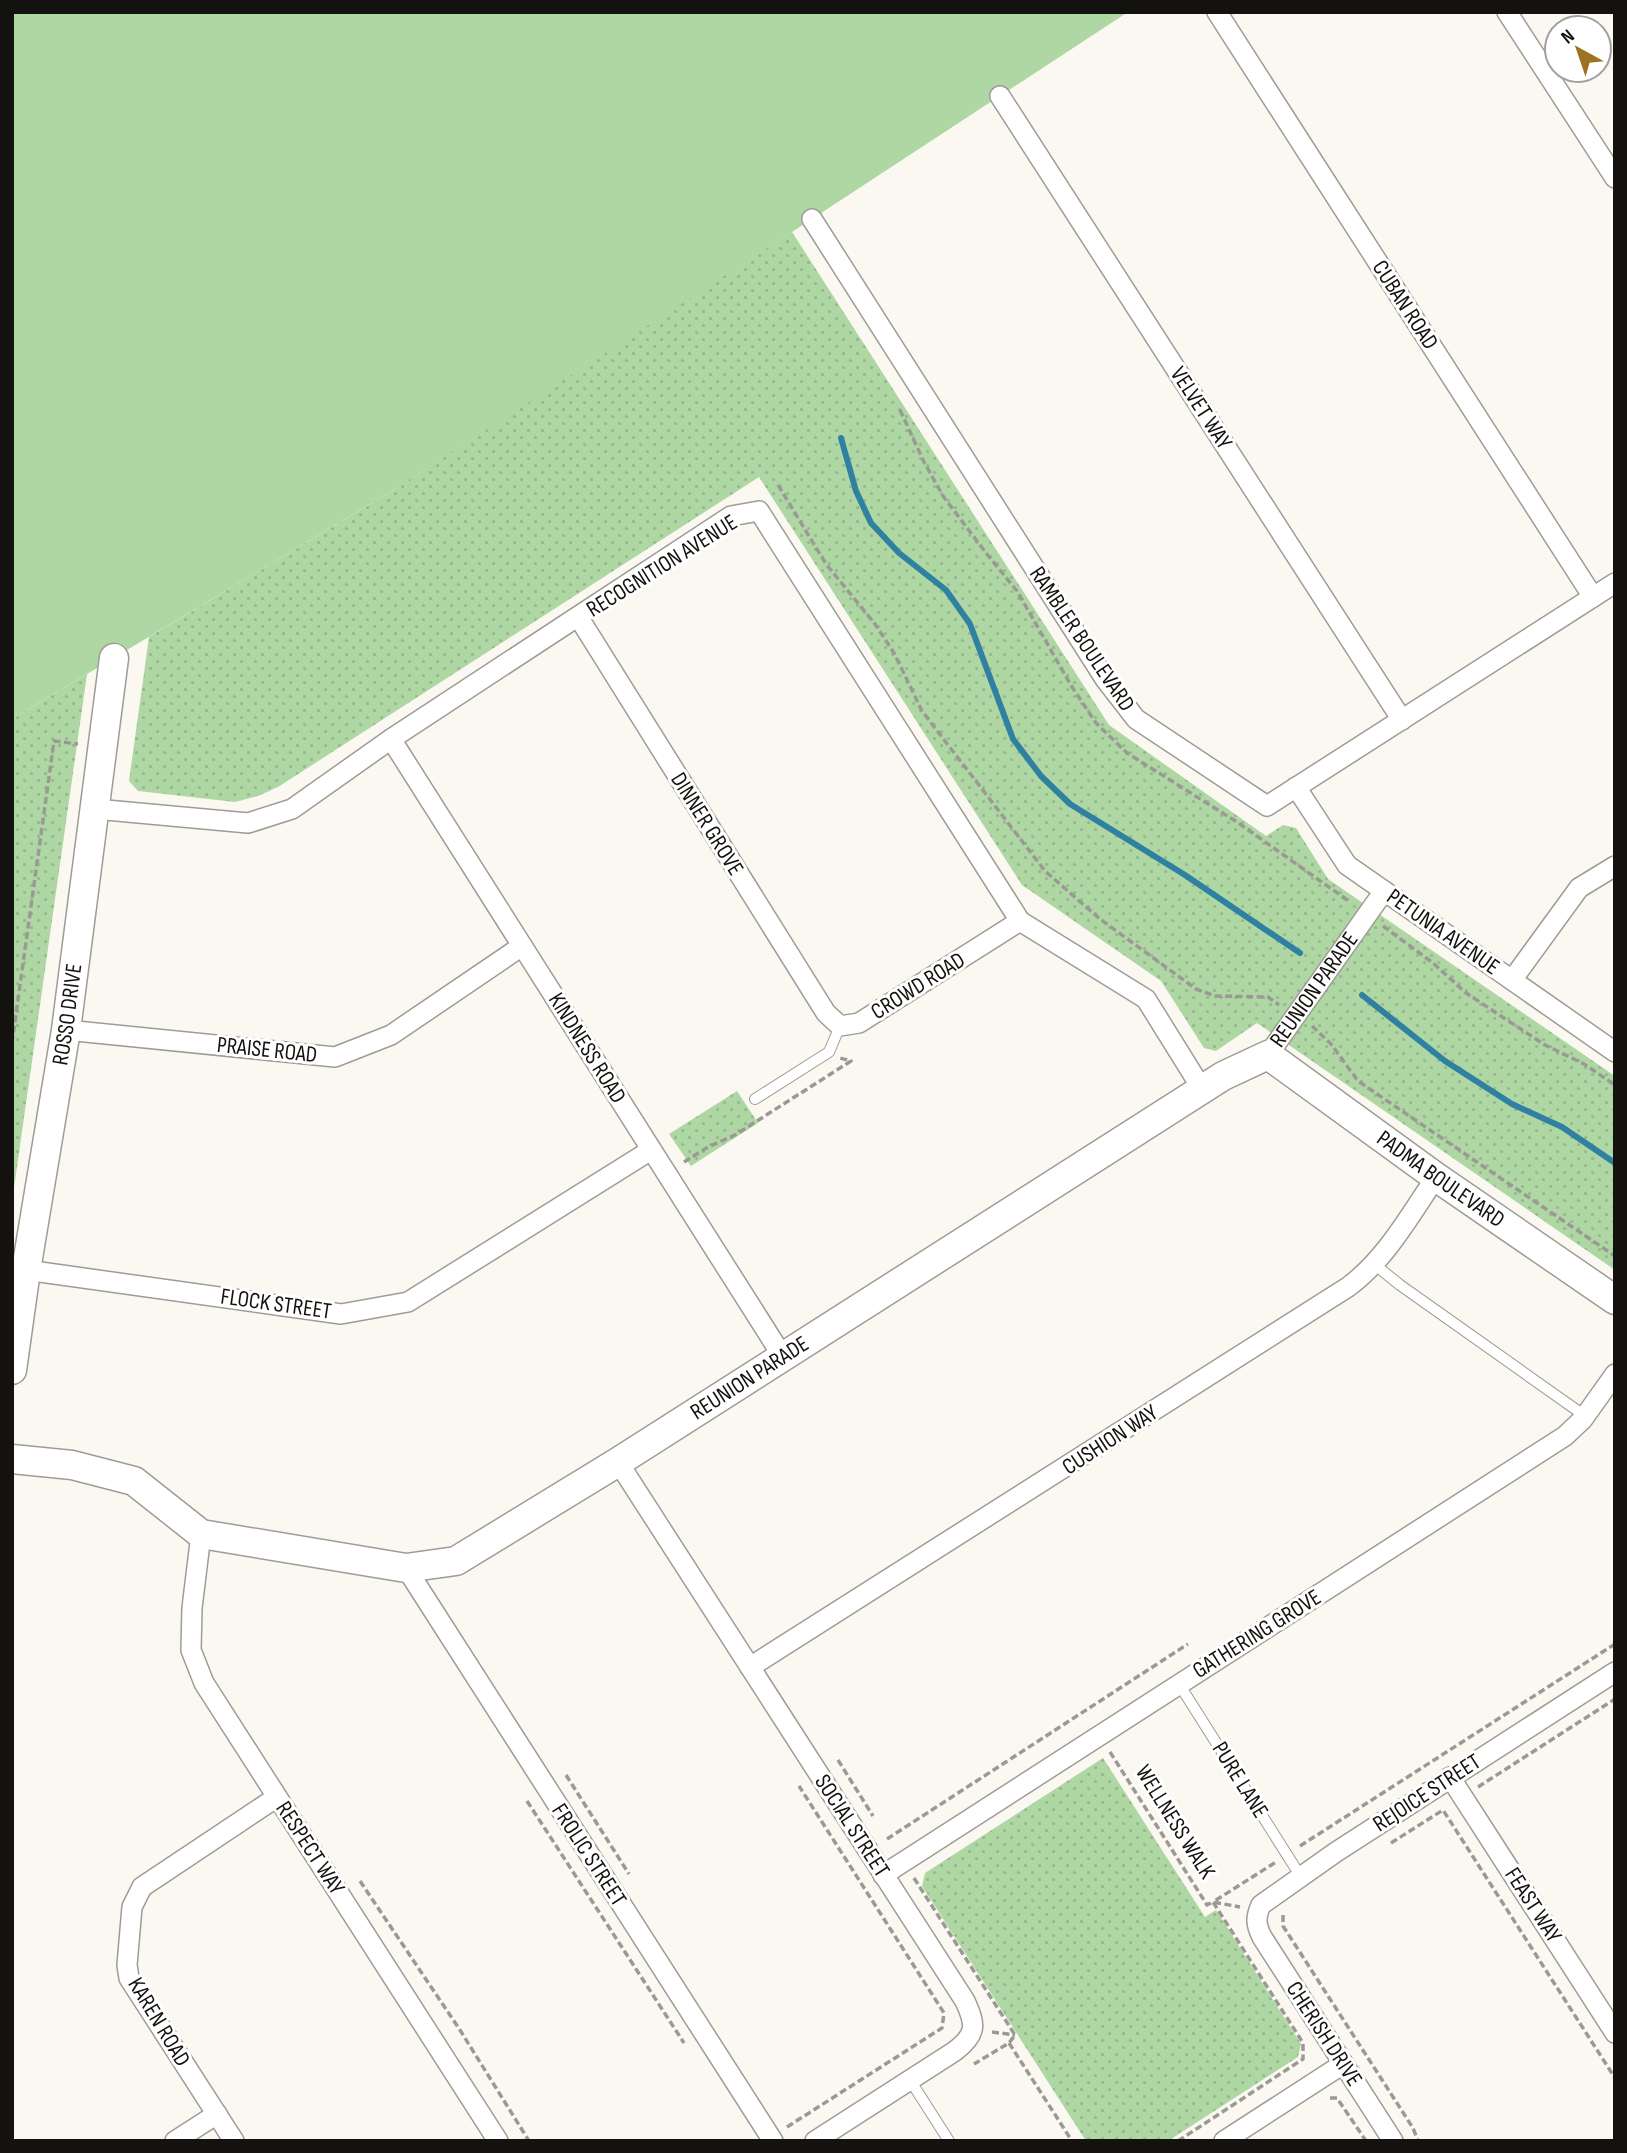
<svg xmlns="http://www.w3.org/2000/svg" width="1627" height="2153" font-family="'Sofia Sans Condensed',sans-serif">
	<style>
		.grass { fill: #aed7a4 }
		.park { fill: url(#park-dots) }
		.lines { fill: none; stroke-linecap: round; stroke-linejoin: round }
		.stream { stroke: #3081a1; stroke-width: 6 }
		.lane-casing { stroke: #9f9c96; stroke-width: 12 }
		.street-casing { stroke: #9f9c96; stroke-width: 22 }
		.secondary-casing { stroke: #9f9c96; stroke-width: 31 }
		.path { stroke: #9b9994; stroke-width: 3.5; stroke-dasharray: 7 3.5; stroke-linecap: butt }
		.lane { stroke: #fff; stroke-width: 10 }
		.street { stroke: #fff; stroke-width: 19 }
		.secondary { stroke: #fff; stroke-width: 28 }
		.labels { text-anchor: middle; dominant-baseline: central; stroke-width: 6; stroke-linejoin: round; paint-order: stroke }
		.street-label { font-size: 23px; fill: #13120f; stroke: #fff }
	</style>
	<defs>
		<pattern id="park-dots" width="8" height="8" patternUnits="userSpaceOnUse" patternTransform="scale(1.75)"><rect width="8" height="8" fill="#aed7a4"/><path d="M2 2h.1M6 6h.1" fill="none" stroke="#95b88c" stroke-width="1.8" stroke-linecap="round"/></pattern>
	</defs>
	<rect width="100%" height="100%" fill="#fbf8f1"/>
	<path class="grass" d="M12,12H1128L603,356L390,492L12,719Z"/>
	<g class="park">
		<path d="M792,232L1109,725L1266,836L1283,825L1296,828L1328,879L1615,1076V1270L1257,1023L1216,1051L1204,1048L1161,981L1022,885L759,477L278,787L258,796L235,802L138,791L129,781L149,637L390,492Z"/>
		<path d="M87,674L12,1202V719Z"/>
		<path d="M737,1091L758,1123L691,1166L669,1134Z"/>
		<path d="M1103,1758L1205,1917L1216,1910L1301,2044L1298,2057L1168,2141H1086L922,1886L925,1873Z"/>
	</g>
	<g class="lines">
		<g class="stream">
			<path d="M841,438L856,491L871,523L899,553L946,590L970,624L1013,739L1041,776L1070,804L1185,875L1300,953"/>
			<path d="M1362,995L1445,1061L1512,1104L1562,1127L1615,1163"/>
		</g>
		<g class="lane-casing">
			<g id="lane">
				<path d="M755,1099L829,1052L840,1026"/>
				<path d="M1374,1264L1400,1285L1585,1416"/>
				<path d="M1179,1684L1301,1877"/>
				<path d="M910,2080L949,2141"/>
			</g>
		</g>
		<g class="street-casing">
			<g id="street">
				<path d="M1217,12L1593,597"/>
				<path d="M1507,12L1615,178"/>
				<path d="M1000,96L1402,720"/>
				<path d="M812,219L1105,679L1136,719L1267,806L1615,583"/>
				<path d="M579,618L826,1013L840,1026L859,1023L1020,921"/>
				<path d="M391,739L783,1357"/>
				<path d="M1296,787L1347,865L1615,1052"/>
				<path d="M95,809L248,823L292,809L391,739L731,516L759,511L1020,921L1146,999L1202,1089"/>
				<path d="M1512,980L1579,888L1615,866"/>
				<path d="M66,1030L335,1057L391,1035L522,946"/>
				<path id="s1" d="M1268,1055L1384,891"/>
				<path d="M26,1270L341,1314L408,1302L651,1150"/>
				<path d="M618,1462L965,2001C976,2025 977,2034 955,2051L815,2141"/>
				<path d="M201,1534L192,1608L191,1650L204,1683L498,2141"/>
				<path d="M406,1568L773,2141"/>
				<path d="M750,1667L1348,1287C1386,1259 1410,1215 1436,1177"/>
				<path d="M1450,1777L1615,2033"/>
				<path d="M883,1875L1565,1436L1583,1419L1615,1374"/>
				<path d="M175,2141L217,2114"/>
				<path d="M234,2141L129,1978L127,1965L132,1907L142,1887L277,1797"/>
				<path d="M1224,2141L1343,2064"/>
				<path d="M1393,2141L1262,1937C1256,1925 1255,1918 1261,1905L1336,1852L1615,1672"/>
			</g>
		</g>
		<g class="secondary-casing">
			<g id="secondary">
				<path id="s2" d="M12,1370L26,1270L66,1030L114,658"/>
				<path id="s3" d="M12,1459L72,1465L134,1481L201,1534L406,1568L456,1561L618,1462L1223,1076L1268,1055L1436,1177L1615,1300"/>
			</g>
		</g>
		<g class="path">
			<path d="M900,410L924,462L943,496L986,553L1017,591L1072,687L1096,723L1127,753L1237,822L1350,902"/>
			<path d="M778,485L826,564L875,624L894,653L922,711L1045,871L1100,919L1196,989L1215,996L1268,997L1279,1005"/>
			<path d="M1383,926L1433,963L1466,993L1545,1045L1584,1064L1615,1085"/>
			<path d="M1312,1026L1331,1044L1358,1081L1615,1256"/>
			<path d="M12,1043L54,741L78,744"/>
			<path d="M684,1162L708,1147L735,1135L851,1061L840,1058"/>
			<path d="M1110,1752L1207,1905L1213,1902L1240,1907"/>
			<path d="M838,1760L873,1816"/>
			<path d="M566,1775L629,1874"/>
			<path d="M1478,1787L1615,1699"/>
			<path d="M527,1801L684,2043"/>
			<path d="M887,1839L1188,1644"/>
			<path d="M1391,1843L1443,1810L1615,2078"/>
			<path d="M1300,1846L1615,1644"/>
			<path d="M914,1878L1015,2035L1009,2043L974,2064"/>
			<path d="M360,1881L460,2030L529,2141"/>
			<path d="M1283,1915V1926L1413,2128L1418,2141"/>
			<path d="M992,2032L1015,2035"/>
			<path d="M1009,2043L1072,2141"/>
			<path d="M1330,2098H1337L1366,2141"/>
			<path d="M787,2127L942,2028L944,2013L799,1786"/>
			<path d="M1178,2141L1303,2059V2043L1213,1902L1276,1862"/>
		</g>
		<use href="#lane" class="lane"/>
		<use href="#street" class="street"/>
		<use href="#secondary" class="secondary"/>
	</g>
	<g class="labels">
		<g class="street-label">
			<text transform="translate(1405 305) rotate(57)">CUBAN ROAD</text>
			<text transform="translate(1201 408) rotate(57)">VELVET WAY</text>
			<text transform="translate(662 566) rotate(-32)">RECOGNITION AVENUE</text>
			<text transform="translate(1082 639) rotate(56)">RAMBLER BOULEVARD</text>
			<text transform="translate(707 824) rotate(58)">DINNER GROVE</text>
			<text transform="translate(1443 932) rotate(35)">PETUNIA AVENUE</text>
			<text transform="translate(918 986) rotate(-32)">CROWD ROAD</text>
			<text stroke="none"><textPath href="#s1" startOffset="80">REUNION PARADE</textPath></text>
			<text stroke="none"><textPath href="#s2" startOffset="360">ROSSO DRIVE</textPath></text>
			<text transform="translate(587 1048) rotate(58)">KINDNESS ROAD</text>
			<text transform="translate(267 1050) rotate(6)">PRAISE ROAD</text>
			<text stroke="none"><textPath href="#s3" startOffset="1638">PADMA BOULEVARD</textPath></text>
			<text transform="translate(276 1304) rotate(8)">FLOCK STREET</text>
			<text stroke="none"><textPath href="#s3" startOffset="814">REUNION PARADE</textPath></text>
			<text transform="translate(1110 1440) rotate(-33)">CUSHION WAY</text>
			<text transform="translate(1257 1634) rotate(-32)">GATHERING GROVE</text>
			<text transform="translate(1240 1780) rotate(58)">PURE LANE</text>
			<text transform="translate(1427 1793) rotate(-33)">REJOICE STREET</text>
			<text transform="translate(1175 1822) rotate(58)">WELLNESS WALK</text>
			<text transform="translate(852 1826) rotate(57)">SOCIAL STREET</text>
			<text transform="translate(310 1848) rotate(57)">RESPECT WAY</text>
			<text transform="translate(589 1855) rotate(57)">FROLIC STREET</text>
			<text transform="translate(1533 1905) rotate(57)">FEAST WAY</text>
			<text transform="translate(159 2022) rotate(59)">KAREN ROAD</text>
			<text transform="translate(1324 2034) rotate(57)">CHERISH DRIVE</text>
		</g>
	</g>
	<rect width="1627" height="2153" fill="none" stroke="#13120f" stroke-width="28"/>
	<g transform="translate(1578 49) rotate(320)"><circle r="33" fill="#ffffff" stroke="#a1a09f" stroke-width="2"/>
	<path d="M0-5L12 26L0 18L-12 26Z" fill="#9d7221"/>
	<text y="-10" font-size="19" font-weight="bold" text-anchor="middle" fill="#13120f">N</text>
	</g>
</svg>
